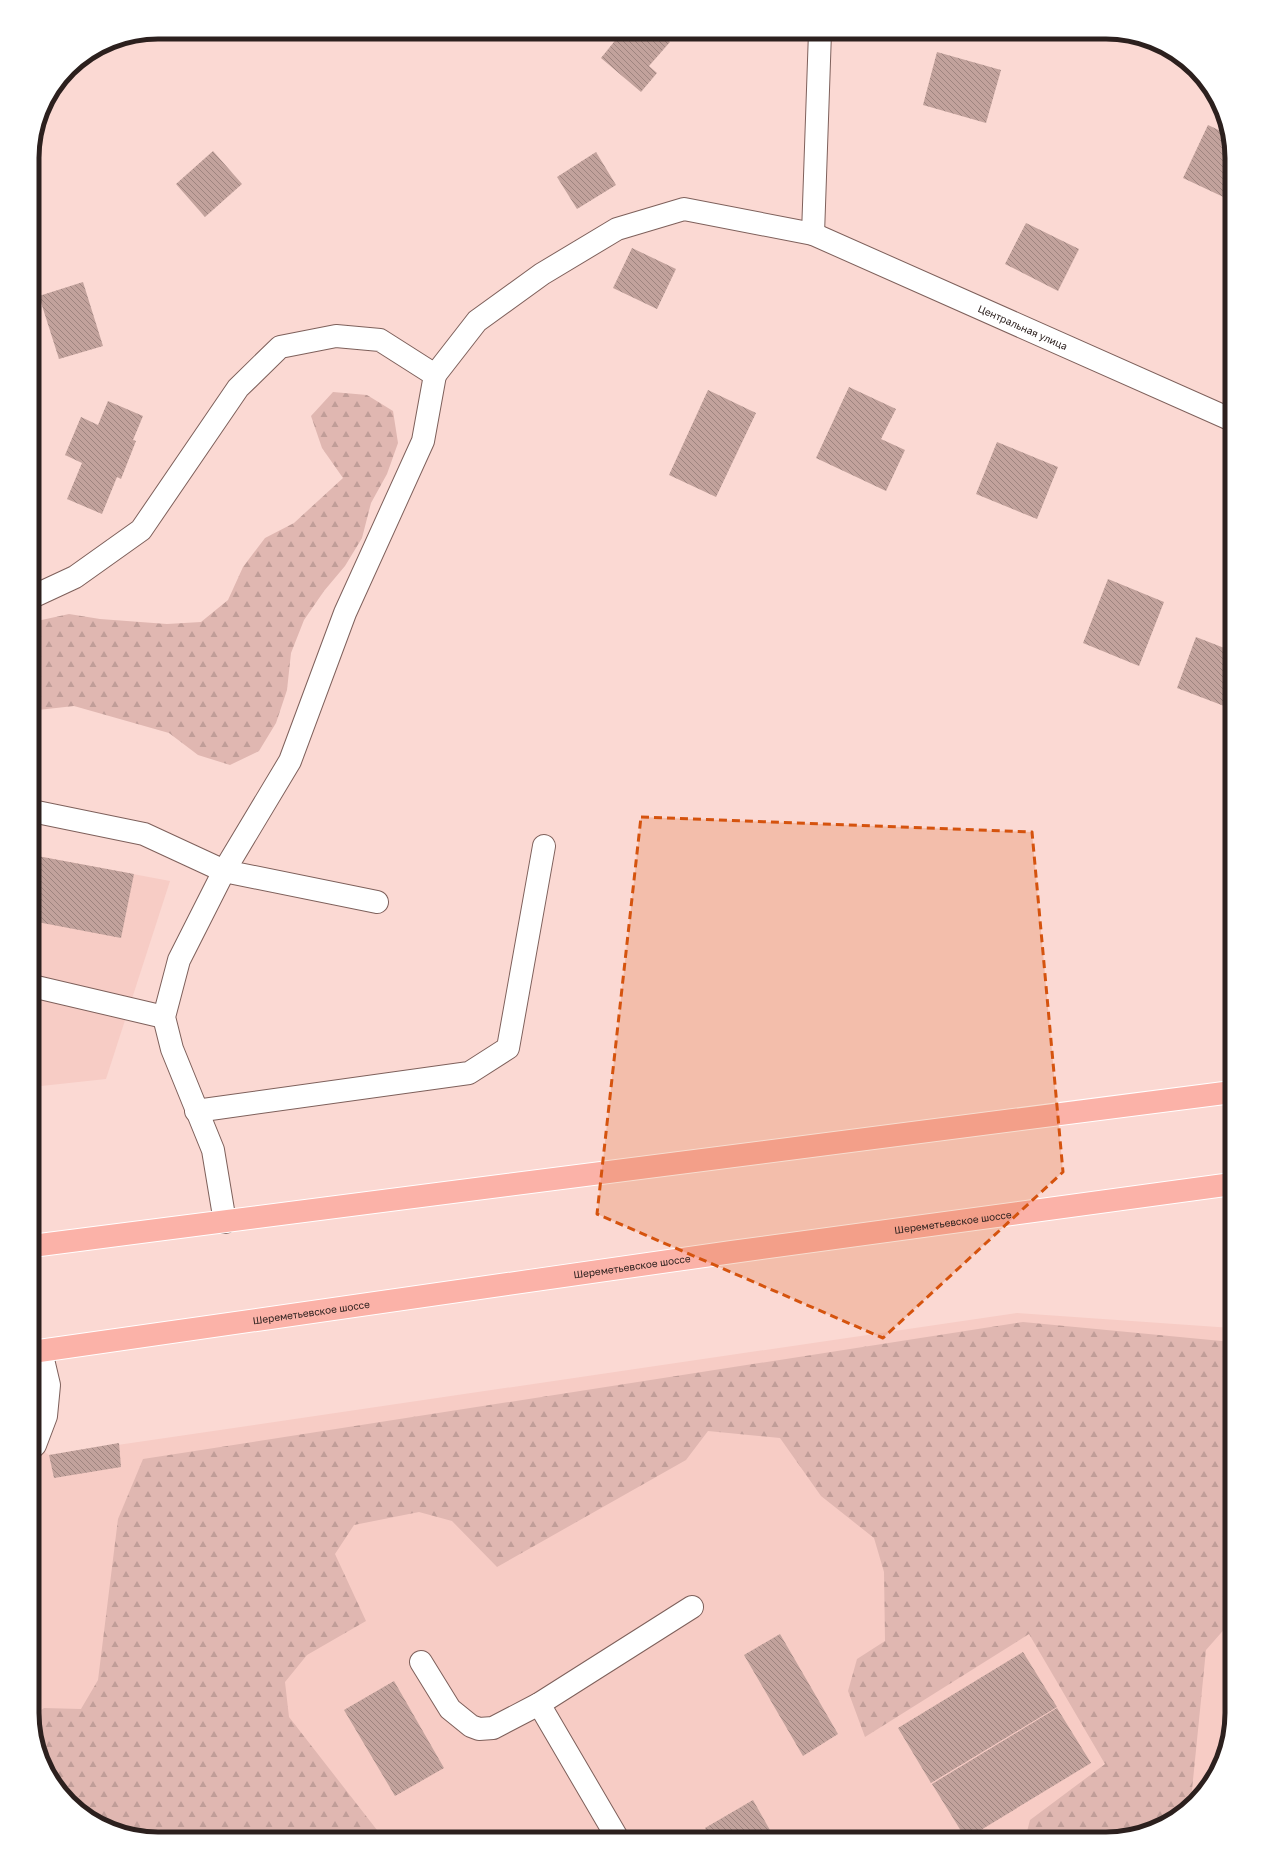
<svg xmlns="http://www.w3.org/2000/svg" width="1264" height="1871" font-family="'Golos Text',sans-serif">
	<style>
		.built { fill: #f7ccc5 }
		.forest { fill: url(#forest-firs) }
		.building { fill: url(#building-back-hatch) }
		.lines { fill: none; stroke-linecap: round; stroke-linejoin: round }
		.minor-casing { stroke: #7e605b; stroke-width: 24 }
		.major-casing { stroke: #fff; stroke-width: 24 }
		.minor { stroke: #fff; stroke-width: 22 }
		.major { stroke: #fbb2a8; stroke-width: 22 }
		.marked { fill: #d5530e; fill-opacity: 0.2; stroke: #d5530e; stroke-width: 3; stroke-dasharray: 8 5; stroke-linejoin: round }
		.labels { text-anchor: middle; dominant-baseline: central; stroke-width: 3; stroke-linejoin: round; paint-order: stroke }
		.street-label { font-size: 10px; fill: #2c201e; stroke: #fff }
		.rim { fill: none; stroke: #2c201e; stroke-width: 5 }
	</style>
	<defs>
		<pattern id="forest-firs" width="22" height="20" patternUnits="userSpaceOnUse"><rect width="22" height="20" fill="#e0b7b1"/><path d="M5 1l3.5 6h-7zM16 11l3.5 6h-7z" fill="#c09d98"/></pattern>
		<pattern id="building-back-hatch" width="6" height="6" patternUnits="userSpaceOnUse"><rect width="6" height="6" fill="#c2a29c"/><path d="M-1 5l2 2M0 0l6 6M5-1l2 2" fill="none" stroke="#9e847f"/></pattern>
	</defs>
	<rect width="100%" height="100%" fill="#fbd9d3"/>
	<g class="built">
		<path d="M32,855L170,881L106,1079L32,1087Z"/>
		<path d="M1017,1313L1232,1328V1714L1215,1776L1169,1822L1106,1839H150L95,1822L49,1776L32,1713V1444L49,1455Z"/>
	</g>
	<g class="forest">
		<path d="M333,392L367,395L393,411L398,443L387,474L371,503L362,538L345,566L324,591L304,620L291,653L287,690L276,723L259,751L230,765L198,755L169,733L74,706L38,710L32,713V624L37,621L69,614L100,619L167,624L201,622L228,600L243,567L265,538L294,523L343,478L322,448L311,416Z"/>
		<path d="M1023,1322L1232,1342V1558L1228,1625L1206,1650L1191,1800L1169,1822L1106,1839H1025L1030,1820L1105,1764L1029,1634L865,1737L848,1691L857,1659L885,1641L884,1572L874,1538L821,1496L780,1438L708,1431L686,1460L497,1567L452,1521L419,1512L354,1525L335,1554L366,1621L307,1655L285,1682L289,1717L384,1839H150L95,1822L49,1776L33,1716L44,1708L81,1709L98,1680L118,1519L143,1459Z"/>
	</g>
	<g class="building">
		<path d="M622,32H658L670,42L649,66L657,73L641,92L601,58Z"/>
		<path d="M937,52L1001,70L986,123L923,105Z"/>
		<path d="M1208,125L1225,133L1232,158V201L1183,178Z"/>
		<path d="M213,151L242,184L205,217L176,184Z"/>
		<path d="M596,152L616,185L577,209L557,177Z"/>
		<path d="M1026,223L1079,249L1058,291L1005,264Z"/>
		<path d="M632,248L676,269L657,309L613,288Z"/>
		<path d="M83,282L103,346L59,359L39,296Z"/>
		<path d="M849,387L896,409L881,439L905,450L886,491L816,458Z"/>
		<path d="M708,390L756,413L716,497L669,475Z"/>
		<path d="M108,401L143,416L133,440L136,441L121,479L117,477L102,514L67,499L82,463L65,455L81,417L98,425Z"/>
		<path d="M997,442L1058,467L1037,519L976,494Z"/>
		<path d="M1108,579L1164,602L1139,666L1083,643Z"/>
		<path d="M1196,637L1232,651V709L1177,688Z"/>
		<path d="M32,855L134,874L121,938L32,921Z"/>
		<path d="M119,1443L121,1467L54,1478L49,1455Z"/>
		<path d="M780,1634L838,1734L803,1756L744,1655Z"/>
		<path d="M1023,1652L1057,1707L931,1783L898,1728Z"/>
		<path d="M394,1681L444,1768L395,1796L344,1710Z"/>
		<path d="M1057,1708L1091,1763L966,1839L932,1784Z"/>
		<path d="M753,1800L775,1839H711L705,1828Z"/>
	</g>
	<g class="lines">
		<g class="minor-casing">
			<g id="minor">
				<path d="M813,234L820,32"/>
				<path id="s1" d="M435,375L477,321L542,274L617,229L684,209L813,234L1232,420"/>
				<path d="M32,597L75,577L141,530L238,388L280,347L336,336L380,340L435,375L423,441L345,613L290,761L224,871L179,960L164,1017L172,1049L213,1150L225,1222"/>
				<path d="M32,811L144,834L224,871L377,902"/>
				<path d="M32,986L164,1017"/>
				<path d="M196,1111L469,1073L508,1048L544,846"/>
				<path d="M32,1448L35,1445L46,1416L49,1385L41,1351"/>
				<path d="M421,1662L450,1709L471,1726L479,1729L493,1728L539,1704L692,1607"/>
				<path d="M539,1704L618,1839"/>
			</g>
		</g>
		<g class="major-casing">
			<g id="major">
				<path d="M32,1246L1232,1092"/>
				<path id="s2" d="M32,1352L732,1252L1232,1184"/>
			</g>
		</g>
		<use href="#minor" class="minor"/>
		<use href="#major" class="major"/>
	</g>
	<path class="marked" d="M641,817L1032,832L1063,1172L883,1338L597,1214Z"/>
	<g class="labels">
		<g class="street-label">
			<text stroke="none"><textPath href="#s1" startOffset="667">Центральная улица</textPath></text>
			<text stroke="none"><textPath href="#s2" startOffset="930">Шереметьевское шоссе</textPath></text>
			<text stroke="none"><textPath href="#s2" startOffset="606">Шереметьевское шоссе</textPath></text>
			<text stroke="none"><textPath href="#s2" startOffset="282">Шереметьевское шоссе</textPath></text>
		</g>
	</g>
	<path d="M0 0H1264V1871H0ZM158 39H1106A119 119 0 0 1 1225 158V1713A119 119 0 0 1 1106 1832H158A119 119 0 0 1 39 1713V158A119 119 0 0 1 158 39Z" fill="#fff" fill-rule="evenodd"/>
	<path class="rim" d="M158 39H1106A119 119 0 0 1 1225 158V1713A119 119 0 0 1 1106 1832H158A119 119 0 0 1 39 1713V158A119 119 0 0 1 158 39Z"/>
</svg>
